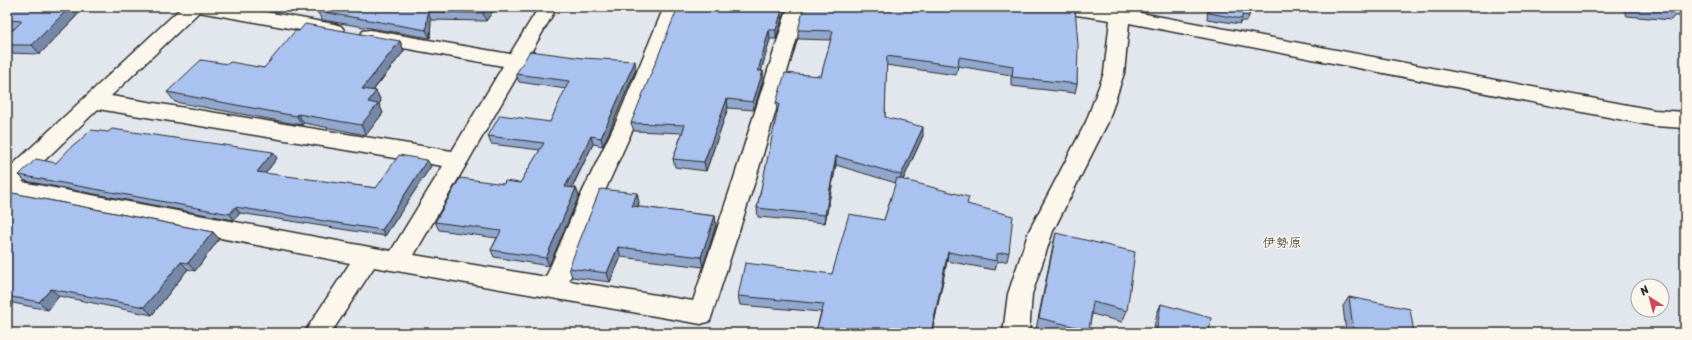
<svg xmlns="http://www.w3.org/2000/svg" width="1692" height="340" font-family="Sriracha,'Klee One',sans-serif">
	<style>
		.lines { fill: none; stroke-linecap: round; stroke-linejoin: round }
		.minor-casing { stroke: #2b2b2b; stroke-width: 3 }
		.minor { fill: #fbf7ec; fill-rule: evenodd }
		.wall { fill: #91a7ce; stroke: #2b2b2b }
		.shaded-wall { fill: #7688a7; stroke: #2b2b2b }
		.building { fill: #a9c2ef; stroke: #2b2b2b }
		.labels { text-anchor: middle; dominant-baseline: central; stroke-width: 3; stroke-linejoin: round; paint-order: stroke }
		.neighbourhood-label { font-size: 13px; fill: #2b2b2b; stroke: #fbf7ec }
	</style>
	<rect width="100%" height="100%" fill="#e2e7ed"/>
	<filter id="ink" filterUnits="userSpaceOnUse"><feTurbulence type="fractalNoise" baseFrequency=".025" numOctaves="2"/><feDisplacementMap in="SourceGraphic" scale="8" xChannelSelector="R" yChannelSelector="G"/><feConvolveMatrix kernelMatrix="1 2 1 2 8 2 1 2 1" color-interpolation-filters="sRGB"/></filter>
	<g filter="url(#ink)">
		<g class="lines">
			<g class="minor-casing">
				<g id="minor">
					<path d="M182,7H238L334,24L341,26L344,30L341,34L334,36L199,12L111,96L452,151L503,66L370,42L363,41L360,36L363,31L370,30L510,54L539,7H557L414,255L546,277L581,195L617,120L664,7H682L637,120L603,195L569,281L693,301L734,178L788,7H806L756,178L710,321L701,324L374,267L331,333H304L350,263L7,197V170ZM98,109L443,166L391,251L22,182Z"/>
					<path d="M1054,7H1130V11L1654,110L1685,112V128L1654,126L1129,23L1124,73L1108,122L1053,231L1032,294L1029,333H1003L1008,294L1029,231L1086,122L1104,73L1110,20L1063,13L1056,11Z"/>
				</g>
			</g>
			<use href="#minor" class="minor"/>
		</g>
		<g class="wall">
			<path d="M7,7H85L40,54L7,53V36L14,29L7,28Z"/>
			<path d="M321,7H496L486,21L431,20L430,38L322,20L317,11Z"/>
			<path d="M939,7H1075L1077,84L1075,93L1011,86V75L958,66L956,75L886,65L885,117L923,136L903,180L968,204L1009,252L1007,261L997,262L995,270L947,261L932,333H816V331L821,312L740,305L738,296L832,274L884,220L896,183L836,165L825,223L758,217L757,208L778,113L777,112L776,103L821,76L831,40L798,39V30L854,9L939,8Z"/>
			<path d="M1208,7H1249V16L1247,21H1241L1240,24L1207,19Z"/>
			<path d="M1621,7H1685V16H1674L1671,20L1627,16Z"/>
			<path d="M784,13L776,39H770L761,71H763V80L754,110L728,108L706,171L675,167L673,159L682,133L634,131L631,123Z"/>
			<path d="M400,41L404,51L373,91H376L381,101L379,104L383,113L366,135L304,123L302,125L285,122L175,102L167,92L228,64L264,68Z"/>
			<path d="M636,69L603,146L593,144L572,188H576L579,196L549,266L494,257L491,250L497,238L439,230L435,222L504,184L520,183L540,150L491,144L488,136L550,122L566,89L519,82L516,74Z"/>
			<path d="M277,158L265,174L376,188L427,160L431,166L385,236L240,213L234,220L25,181L19,175L56,163Z"/>
			<path d="M7,192L213,232L219,239L195,271L188,269L152,315L59,296L48,310L8,302L7,303Z"/>
			<path d="M639,202L638,207L715,216L716,225L703,267L621,257L610,282L572,277L569,268Z"/>
			<path d="M1056,233L1127,311L1122,322L1092,314L1088,333H1051L1036,329L1053,245Z"/>
			<path d="M1349,297L1414,333H1346L1343,306Z"/>
			<path d="M1161,304L1209,333H1153L1157,313Z"/>
		</g>
		<g class="shaded-wall">
			<path d="M70,7H85L40,54L32,45Z"/>
			<path d="M487,7H496L486,21L483,13Z"/>
			<path d="M783,7H784V13L776,39V30Z"/>
			<path d="M428,12L431,20L430,38L426,30Z"/>
			<path d="M769,30L770,39L759,79L758,71Z"/>
			<path d="M400,41L404,51L367,98L362,89Z"/>
			<path d="M635,61L636,69L603,146L601,138Z"/>
			<path d="M763,71V80L754,110L753,102Z"/>
			<path d="M376,91L381,101L379,104L383,113L366,135L361,125L368,102Z"/>
			<path d="M727,99L728,108L706,171L704,162Z"/>
			<path d="M298,114L304,123L302,125L297,116Z"/>
			<path d="M923,127V136L901,184V175Z"/>
			<path d="M591,136L593,144L568,195L565,187Z"/>
			<path d="M273,152L277,158L261,179L257,172Z"/>
			<path d="M836,156V165L825,223V215Z"/>
			<path d="M427,160L431,166L385,236L382,230Z"/>
			<path d="M576,188L579,196L549,266L546,258Z"/>
			<path d="M637,193L639,202L635,216L632,206Z"/>
			<path d="M235,207L240,213L234,220L230,214Z"/>
			<path d="M715,216L716,225L703,267L701,257Z"/>
			<path d="M213,232L219,239L195,271L188,263Z"/>
			<path d="M618,247L621,257L610,282L607,273Z"/>
			<path d="M948,252L947,261L932,333H931Z"/>
			<path d="M181,262L188,269L152,315L144,307Z"/>
			<path d="M51,289L59,296L48,310L39,302Z"/>
		</g>
		<g class="building">
			<path d="M7,7H70L32,45H7V36L22,21L7,20Z"/>
			<path d="M321,7H487L483,13L428,12L426,30L317,11Z"/>
			<path d="M678,7H783L776,30H769L758,71H763L753,102L727,99L704,162L673,159L685,125L631,123Z"/>
			<path d="M804,7H854V9L939,8V7H1075L1078,45L1077,84L1012,77L1013,66L959,57L958,66L887,56L885,117L923,127L901,175L836,156L825,215L757,208L779,104L776,103L785,73L821,76L833,31L798,30Z"/>
			<path d="M1210,7H1249V16L1242,15V19L1209,13Z"/>
			<path d="M1641,7H1677L1679,10Z"/>
			<path d="M305,24L400,41L362,89L376,91L368,102L378,104L361,125L298,114L297,116L279,113L167,92L201,60L228,64L230,62L264,68L295,31H299Z"/>
			<path d="M530,51L583,58L635,61L601,138L591,136L565,187L576,188L546,258L491,250L501,231L435,222L460,178L504,184L505,181L520,183L544,143L488,136L500,115L550,122L569,81L516,74Z"/>
			<path d="M112,129L273,152L257,172L376,188L399,155L427,160L382,230L235,207L230,214L19,175L36,159L56,163L74,144H76L91,130L108,132Z"/>
			<path d="M897,178L969,197L967,204L1013,216L1009,252L997,254V261L948,252L931,333H825L816,331L824,304L738,296L745,263L832,274L849,214L884,220Z"/>
			<path d="M600,189L637,193L632,206L715,216L701,257L618,247L607,273L569,268Z"/>
			<path d="M7,192L213,232L188,263L181,262L144,307L51,289L39,302L7,296Z"/>
			<path d="M1056,233L1135,252L1127,311L1093,302L1089,330L1039,318Z"/>
			<path d="M1349,297L1410,309L1414,333H1376L1353,328Z"/>
			<path d="M1161,304L1211,318L1209,333H1156Z"/>
		</g>
	</g>
	<g class="labels">
		<g class="neighbourhood-label">
			<text x="1282" y="242">伊勢原</text>
		</g>
	</g>
	<rect width="1692" height="340" fill="none" stroke="#fbf7ec" stroke-width="24"/>
	<rect x="12" y="12" width="1668" height="316" fill="none" stroke="#2b2b2b" stroke-width="1.5" filter="url(#ink)"/>
	<g transform="translate(1650 298) rotate(324)"><circle r="19" fill="#fbf7ec" stroke="#a8a59f"/>
	<path d="M0-3L7 15L0 10L-7 15Z" fill="#d1495b"/>
	<text y="-6" font-size="11" font-weight="bold" text-anchor="middle" fill="#2b2b2b">N</text>
	</g>
</svg>
